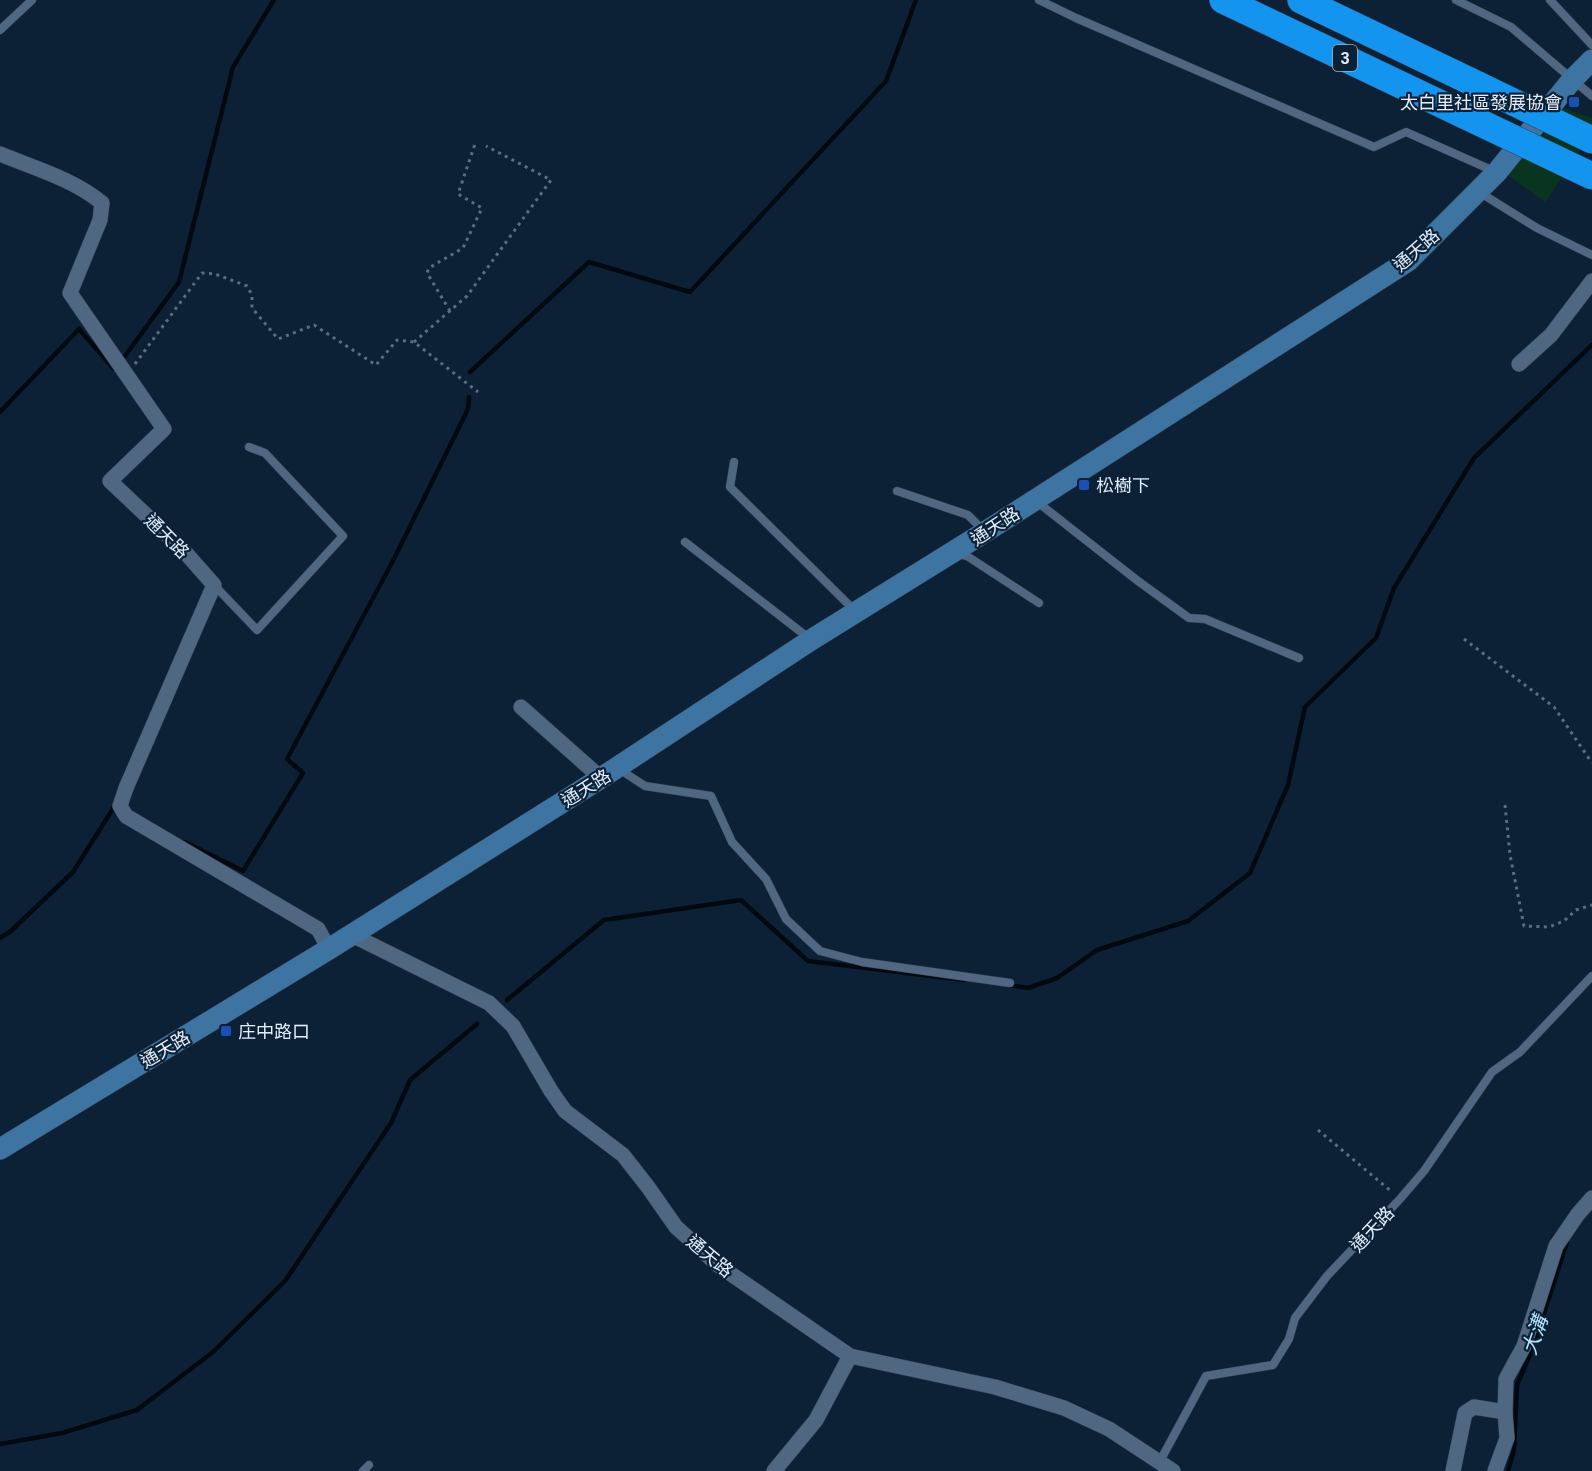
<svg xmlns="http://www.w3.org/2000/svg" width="1592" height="1471" font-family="Roboto,'Noto Sans TC',sans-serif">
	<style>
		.park { fill: #093420 }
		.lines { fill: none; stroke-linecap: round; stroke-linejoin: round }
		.stream { stroke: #000910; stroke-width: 4.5 }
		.lane-casing { stroke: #323c4e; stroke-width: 9 }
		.street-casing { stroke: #323c4e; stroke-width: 16 }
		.secondary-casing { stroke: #323c4e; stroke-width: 22 }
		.highway-casing { stroke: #323c4e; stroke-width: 28 }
		.path { stroke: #5b6d7f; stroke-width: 3; stroke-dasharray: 3 4.5; stroke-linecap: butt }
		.lane { stroke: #506781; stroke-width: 8 }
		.street { stroke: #506781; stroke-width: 15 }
		.secondary { stroke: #3e74a2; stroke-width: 21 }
		.highway { stroke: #1394ee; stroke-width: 27 }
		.highway-bridge-casing { stroke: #323c4e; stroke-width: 28; stroke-linecap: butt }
		.highway-bridge { stroke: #1394ee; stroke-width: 27 }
		.transit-dot { fill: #1a4fb4; stroke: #0c2136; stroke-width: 2 }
		.labels { text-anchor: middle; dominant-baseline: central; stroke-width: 4.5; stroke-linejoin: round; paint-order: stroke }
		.shield { fill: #0c2136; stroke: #a1b0c1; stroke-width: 1.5 }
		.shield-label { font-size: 16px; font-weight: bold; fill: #e1eefd }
		.poi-label { font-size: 18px; fill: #e1eefd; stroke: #0c2136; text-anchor: start }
		.street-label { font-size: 18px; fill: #e1eefd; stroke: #0c2136 }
		.water-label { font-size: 20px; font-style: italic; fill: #b5e4fd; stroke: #0c2136 }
	</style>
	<rect width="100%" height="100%" fill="#0c2136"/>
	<path class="park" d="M1563,108L1592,118V133L1545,202L1508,175Z"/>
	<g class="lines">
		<g class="stream">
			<path d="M125,356L179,282L233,67L274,0"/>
			<path d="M470,372L589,262L690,292L886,81L916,0"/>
			<path d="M0,412L79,329L113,368"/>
			<path d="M185,842L243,871L303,773L287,759L395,557L468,409L469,397"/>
			<path d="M0,938L11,931L73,872L114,807"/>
			<path d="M1008,985L1028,988L1057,978L1097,950L1188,921L1250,873L1288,785L1305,707L1376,638L1394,588L1474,458L1592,345"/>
			<path d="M507,1000L604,920L741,900L808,961L964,980"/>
			<path d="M0,1444L62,1433L137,1410L213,1352L285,1281L391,1123L410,1080L477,1024"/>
			<path d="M1508,1471L1514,1450L1517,1385L1532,1350L1567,1242"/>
		</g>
		<g class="lane-casing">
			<g id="lane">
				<path d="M1039,0L1076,18L1374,147L1406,132L1496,172"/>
				<path d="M1456,0L1511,27L1592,96"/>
				<path d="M1550,0L1592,45"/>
				<path d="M0,30L32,0"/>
				<path d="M1479,192L1537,228L1592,255"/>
				<path d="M734,462L730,487L855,611"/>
				<path d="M897,491L968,515L984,531"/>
				<path d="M1036,501L1138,581L1189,618L1205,619L1299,658"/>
				<path d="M685,542L810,639"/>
				<path d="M958,554L967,556L1039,603"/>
				<path d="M214,585L257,630L343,536L265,453L249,447"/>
				<path d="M619,769L645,786L711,796L732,842L766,879L786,919L820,951L862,962L1010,983"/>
				<path d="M1159,1463L1206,1376L1273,1365L1289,1339L1295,1318L1327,1276L1400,1199L1424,1171L1492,1072L1520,1052L1592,976"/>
				<path d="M363,1471L369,1465"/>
			</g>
		</g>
		<g class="street-casing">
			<g id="street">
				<path d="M0,154C34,168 73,179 102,203L100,220L70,293L164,429L110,481L184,551L214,585L126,788L120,806L126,816L318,929L329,949"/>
				<path d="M1519,364L1551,335L1592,281"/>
				<path d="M521,707L601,778"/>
				<path d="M350,934L489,1003L513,1026L551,1091L565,1111L623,1155L648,1187L676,1227L718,1265L850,1356L995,1387L1064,1408L1109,1429L1173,1471"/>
				<path d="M774,1471L816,1420L850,1356"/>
				<path d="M1453,1471L1465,1413L1474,1407L1505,1412"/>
				<path d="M1495,1471L1507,1438L1505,1412L1506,1379L1524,1346L1556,1246L1578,1214L1592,1198"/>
			</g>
		</g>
		<g class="secondary-casing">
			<path id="secondary" d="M0,1149L329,949L601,778L811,640L985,532L1408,261L1497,172L1572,80L1592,60"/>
		</g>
		<g class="highway-casing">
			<g id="highway">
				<path d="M1223,0L1462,114"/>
				<path d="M1301,0L1478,85"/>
			</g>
		</g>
		<g class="path">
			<path d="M450,311L427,273L429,268L463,248L482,208L458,194L475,144"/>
			<path d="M414,342L467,296L551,180L486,146"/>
			<path d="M135,364L202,273L215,274L247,286L252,295V308L278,339L314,325L376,365L397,340L414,342L478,392"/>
			<path d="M1464,639L1554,707L1592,763"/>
			<path d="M1505,805L1510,855L1524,926L1549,927L1564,921L1576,910L1592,905"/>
			<path d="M1318,1130L1392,1192"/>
		</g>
		<use href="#lane" class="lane"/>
		<use href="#street" class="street"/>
		<use href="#secondary" class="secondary"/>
		<use href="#highway" class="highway"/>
		<g class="highway-bridge-casing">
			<g id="highway-bridge">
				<path d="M1478,85L1592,140"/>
				<path d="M1462,114L1592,176"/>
			</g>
		</g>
		<use href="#highway-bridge" class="highway-bridge"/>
	</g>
	<g class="transit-dot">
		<rect x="1568" y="96" width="12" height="12" rx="3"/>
		<rect x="1078" y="479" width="12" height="12" rx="3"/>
		<rect x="220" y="1025" width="12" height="12" rx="3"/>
	</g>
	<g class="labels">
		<rect class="shield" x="1333" y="45" width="24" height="26" rx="4.5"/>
		<g class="shield-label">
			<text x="1345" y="58">3</text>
		</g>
		<g class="poi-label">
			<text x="1562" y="102" text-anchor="end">太白里社區發展協會</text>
			<text x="1096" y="485">松樹下</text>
			<text x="238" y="1031">庄中路口</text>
		</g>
		<g class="street-label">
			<text transform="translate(1416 250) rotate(-41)">通天路</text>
			<text transform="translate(995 526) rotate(-33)">通天路</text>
			<text transform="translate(167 536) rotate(45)">通天路</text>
			<text transform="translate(586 788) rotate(-32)">通天路</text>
			<text transform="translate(165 1049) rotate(-31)">通天路</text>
			<text transform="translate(1372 1229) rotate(-47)">通天路</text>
			<text transform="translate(710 1256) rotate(40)">通天路</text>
		</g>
		<g class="water-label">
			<text transform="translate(1535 1335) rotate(-71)">大溝</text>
		</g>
	</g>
</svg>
